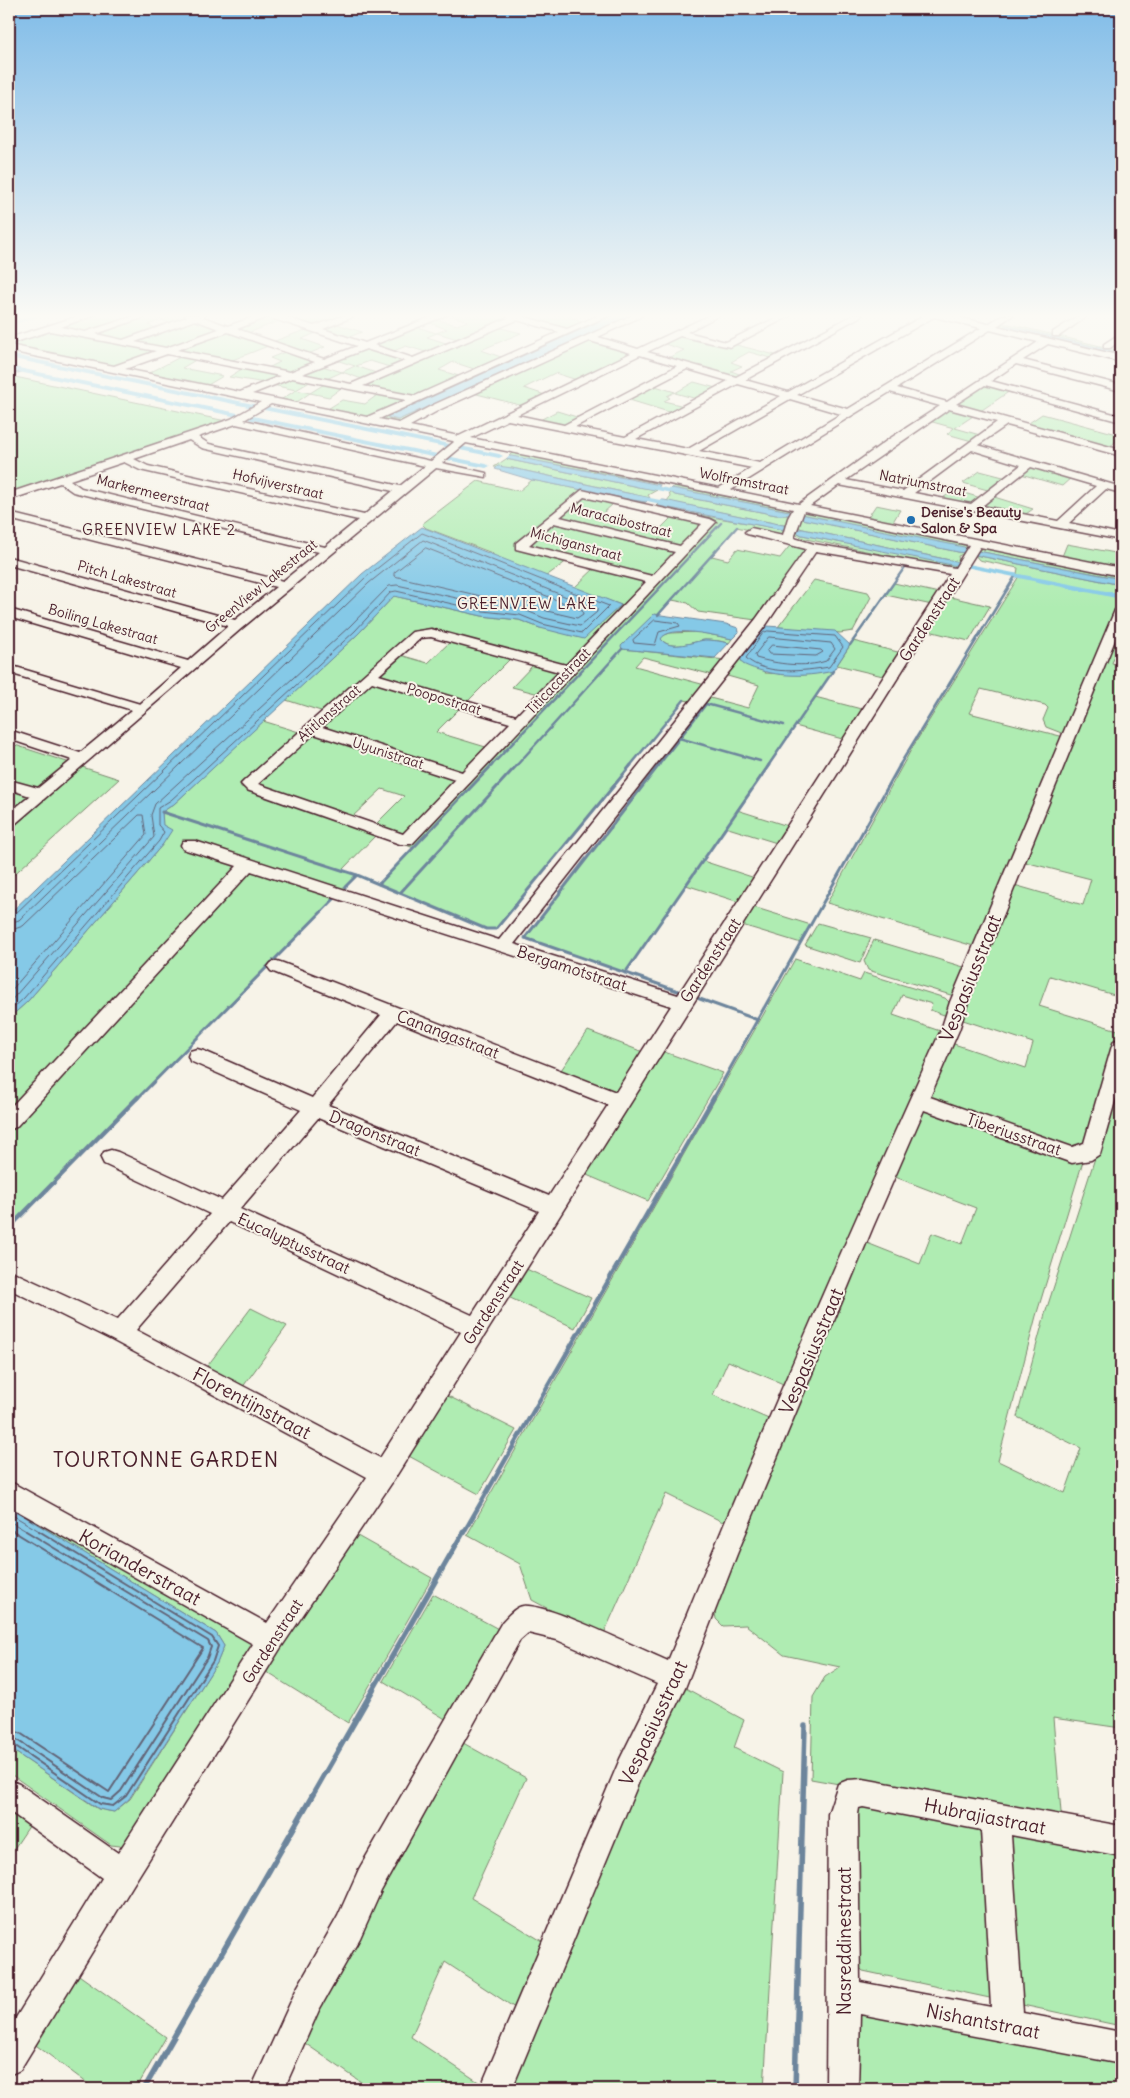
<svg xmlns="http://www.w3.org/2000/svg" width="1130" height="2098" font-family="Delius,sans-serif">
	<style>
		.green { fill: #afecb2; stroke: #7c866e }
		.water { fill: #85c9e7; stroke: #6d859c }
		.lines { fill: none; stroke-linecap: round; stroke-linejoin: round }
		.shore-far1 { stroke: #626376; stroke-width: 1 }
		.shore { stroke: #626376; stroke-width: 2 }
		.stream-far4 { stroke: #6d859c; stroke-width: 2 }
		.stream-far3 { stroke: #6d859c; stroke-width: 2.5 }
		.stream-far2 { stroke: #6d859c; stroke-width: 3 }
		.stream-far1 { stroke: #6d859c; stroke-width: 4.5 }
		.stream { stroke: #6d859c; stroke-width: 5.5 }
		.canal { fill: #85c9e7; fill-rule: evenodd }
		.minor-casing { stroke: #4a1f2b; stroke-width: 3 }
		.minor { fill: #f7f3e8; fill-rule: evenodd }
		.poi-dot { fill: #1f6fb2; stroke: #f7f3e8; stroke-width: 2 }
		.labels { text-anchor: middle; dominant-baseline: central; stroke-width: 4; stroke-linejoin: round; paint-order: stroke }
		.far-street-label { font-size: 14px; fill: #4a1f2b; stroke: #f7f3e8 }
		.far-poi-label { font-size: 14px; font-weight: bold; fill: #4a1f2b; stroke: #f7f3e8; text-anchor: start }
		.far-neighbourhood-label { font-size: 15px; letter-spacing: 1px; fill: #4a1f2b; stroke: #f7f3e8 }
		.street-label { font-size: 16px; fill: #4a1f2b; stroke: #f7f3e8 }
		.near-street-label { font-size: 19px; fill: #4a1f2b; stroke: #f7f3e8 }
		.near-neighbourhood-label { font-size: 21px; letter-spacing: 1px; fill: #4a1f2b; stroke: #f7f3e8 }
	</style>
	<rect width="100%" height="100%" fill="#f7f3e8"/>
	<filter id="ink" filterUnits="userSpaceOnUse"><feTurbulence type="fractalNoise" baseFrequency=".02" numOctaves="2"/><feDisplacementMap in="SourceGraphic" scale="10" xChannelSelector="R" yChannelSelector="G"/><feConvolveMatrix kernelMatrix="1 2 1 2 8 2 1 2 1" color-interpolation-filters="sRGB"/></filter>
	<g filter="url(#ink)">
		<g class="green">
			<path d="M92,315H144L88,333L54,327Z"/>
			<path d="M146,315L161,320L177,315L190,316L172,324L161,320L148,325L159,329L120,341L93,334Z"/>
			<path d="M274,315H350L316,328Z"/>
			<path d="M449,315H506L512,317L461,340L437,333L427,337L449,344L429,353L406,346L389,353L370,344L414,326L436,333L447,329L427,322L434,319L457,325L468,321Z"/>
			<path d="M536,315H574L569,317L586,322L565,330L526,319Z"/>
			<path d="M609,315H614L390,415L388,419L398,420L617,321L622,322L400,424L380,421L377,418Z"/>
			<path d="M265,316L282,320L248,333L236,329Z"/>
			<path d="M192,319L226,328L165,349L131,343Z"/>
			<path d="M334,323L362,332L346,338L321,328Z"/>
			<path d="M1000,324H1009L1121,351V353L1005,325L1121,358L999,328L996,326Z"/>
			<path d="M497,327L521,333L481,350L504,358L477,370L453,362L439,370L462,377L417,397L360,387L361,384Z"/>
			<path d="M47,329L156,349L158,352L111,367L9,347V341Z"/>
			<path d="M308,329L318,332L302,339L325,347L308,354L272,342Z"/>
			<path d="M225,331L273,344L230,361L174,350Z"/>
			<path d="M677,335L733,344L779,356L774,359L749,352L731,362L742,366L731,371L742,375L733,378L666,359L684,350L661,343Z"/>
			<path d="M588,341H595L632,353L577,380L555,373L524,388L545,395L523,406L473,393Z"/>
			<path d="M362,348L406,361L393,368L370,361L356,366L379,374L365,380L342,372L324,380L301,376L298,373L319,365L342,372L355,366L333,359Z"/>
			<path d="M290,350L319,361L291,373L266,369L280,362L270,358Z"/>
			<path d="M184,355L199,358L182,368L223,376L206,386L147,374Z"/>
			<path d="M245,367L284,374L265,383L229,377Z"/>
			<path d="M288,376L313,380L296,390L310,393L326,383L344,386L329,397L310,393L294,404L279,401L296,390L272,385Z"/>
			<path d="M15,377L226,421L9,494V378Z"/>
			<path d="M694,382L716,388L697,399L675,393Z"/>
			<path d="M652,385L675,392L667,396L670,398L664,401L684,406L672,413L626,399Z"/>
			<path d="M983,385L1010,391L979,412L956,404Z"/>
			<path d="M380,393L407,400L371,418L326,410L342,400L365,404Z"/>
			<path d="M948,408L976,414L955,428L980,435L972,441L947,434L954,428L929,421Z"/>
			<path d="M557,411L580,418L566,426L538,421Z"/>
			<path d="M1042,414L1121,435V437L1108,448L1026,425Z"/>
			<path d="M513,452L660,482L661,484L509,456Z"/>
			<path d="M506,459L638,487L657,490L648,495L650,498L512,468L494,467Z"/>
			<path d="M1036,466L1072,477L1062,486L1021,474L1029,467Z"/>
			<path d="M980,471L1007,478L991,491L963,483Z"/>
			<path d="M532,480L646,502L638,504L580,491L516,546L567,561L545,577L495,557L492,553L426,528L422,524L478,481L519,491Z"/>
			<path d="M676,485L790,508L793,512L672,488Z"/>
			<path d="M954,490L981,498L968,505L940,500Z"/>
			<path d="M669,491L675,495L776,515H790L788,526L667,501L670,497Z"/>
			<path d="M583,496L614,503L601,515L661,528L673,516L703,523L679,547L559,517Z"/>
			<path d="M991,496L1033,509L1023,516L981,506Z"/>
			<path d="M657,504L683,512L787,530L778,537L737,527L712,556L728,560L737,549L780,558L792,543L807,550L756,620L698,612L688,603L672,600L658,615L654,614L623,649L726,660L713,675L643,657L635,666L705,685L689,701L684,700L496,929H486L379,884L414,848L406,845L714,522L655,507Z"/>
			<path d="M876,505L900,510L891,525L866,520Z"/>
			<path d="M804,512L965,544L967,549L801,514Z"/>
			<path d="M799,518L958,552L965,553L958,556L959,562L803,529L797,527Z"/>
			<path d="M555,522L676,551V553L652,576L530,547L528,543Z"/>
			<path d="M796,532L802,535L957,565L955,569L806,539L794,534Z"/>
			<path d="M1067,544L1121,554L1118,571L1061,559Z"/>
			<path d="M984,547L1121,575V579L978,551Z"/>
			<path d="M975,555L1121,585V607L1064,734L1046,727L1043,720L1048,708L1045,705L981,689L969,713L1064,737L977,947L827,903L912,748L1019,576L1017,574L1018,568L979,560Z"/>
			<path d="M596,567L648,581L565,666L430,630L324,712L286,700L358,634L394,596L482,616L519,620L540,628L621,605L574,588Z"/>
			<path d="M814,580L868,592L871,597L853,631L840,633L778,627Z"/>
			<path d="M894,583L939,593L932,605L886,595Z"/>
			<path d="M946,596L990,606L969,641L925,630Z"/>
			<path d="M1121,615V640L1112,663L1121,666V997L1050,976L1039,1006L1121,1031L1090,1144L1078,1152L929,1100L927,1092L948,1042L1026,1068L1033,1043L957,1018L1011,884L1083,905L1091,879L1021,861Z"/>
			<path d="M698,632L732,639L729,643C721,641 713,640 705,640C694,641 671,652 661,639L662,636L670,633Z"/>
			<path d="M451,641L511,658L466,703L378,676L400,655L428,663Z"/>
			<path d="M853,641L902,653L887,677L837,665Z"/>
			<path d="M742,653L765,673L803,675L833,671L815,697L865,710L846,740L795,726L737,810L791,827L780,844L725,827L703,861L758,879L742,903L686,885L625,973L525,938L710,698L748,708L759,685L724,675Z"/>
			<path d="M534,664L560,672L539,694L512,687Z"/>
			<path d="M372,681L461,707L436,732L489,748L462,772H456L321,728Z"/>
			<path d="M263,721L299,732L240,783L241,787L377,834L342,870L357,875L9,1228V1018L27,1002L163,844L162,812L174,804Z"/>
			<path d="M311,733L456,779L403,833L375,825L404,796L382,789L352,817L256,784Z"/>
			<path d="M9,743L119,779L9,879Z"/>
			<path d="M753,907L811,925L801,943L742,925Z"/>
			<path d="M818,923L871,938L860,963L805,945Z"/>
			<path d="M874,940L967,968L954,996L868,970L864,961Z"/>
			<path d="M795,959L860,981L864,973L945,998L952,1005L947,1016L930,1010L932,1004L902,995L893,1015L943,1032L793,1388L728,1361L713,1395L771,1420L731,1526L666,1494L602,1638L532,1600L520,1564L467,1535Z"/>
			<path d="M588,1031L643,1052L618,1092L611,1093L559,1073Z"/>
			<path d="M659,1050L723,1073L648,1201L582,1173Z"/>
			<path d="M1121,1067V1728L1053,1718L1062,1824L811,1779L813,1697L825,1677L840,1667L784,1655L746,1625L723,1626L716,1619L714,1608L862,1241L920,1264L932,1233L962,1244L976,1208L890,1175L922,1106L1083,1161L1036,1316L998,1461L1065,1493L1081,1448L1017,1417L1045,1314L1102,1136Z"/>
			<path d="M524,1268L591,1298L575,1328L506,1296Z"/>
			<path d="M251,1308L287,1326L242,1388L205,1369Z"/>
			<path d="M444,1394L516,1430L479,1494L405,1454Z"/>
			<path d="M9,1489L252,1637L255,1642L130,1841L120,1846L111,1845L9,1773V1748L98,1809L114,1812L130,1799L217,1663L224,1646L216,1633L9,1507Z"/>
			<path d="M352,1533L432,1578L348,1723L263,1670Z"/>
			<path d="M433,1594L504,1632L452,1723L383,1681Z"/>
			<path d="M678,1684L744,1720L734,1748L783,1772L764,2089H503L634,1775Z"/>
			<path d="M456,1739L526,1778L471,1898L550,1946L521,2012L445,1962L411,2037L489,2089H371L296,2037Z"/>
			<path d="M9,1797L36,1816L9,1856Z"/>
			<path d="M862,1797L1121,1846V2026L863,1971L852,1961L854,1803Z"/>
			<path d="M76,1973L166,2037L136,2089H95L33,2043Z"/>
			<path d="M866,1994L1121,2048V2089H851V2013Z"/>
		</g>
		<g class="water">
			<path d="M614,315H631L398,420L387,417Z"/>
			<path d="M1005,325L1121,353V357L1005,328Z"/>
			<path d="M509,456H512L660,485L657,490L638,487L506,459Z"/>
			<path d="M498,466L512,468L650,498L646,502L633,500L532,480L495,469Z"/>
			<path d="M672,488L789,511L793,512L790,515H776L675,495L669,491Z"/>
			<path d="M660,500H664L788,526L787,530L778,529L659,506L657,504Z"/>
			<path d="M801,514L964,547L967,549L965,553L958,552L802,519L799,518Z"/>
			<path d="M422,527L621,605L584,639L540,628L519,620L482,616L394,596L358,634L174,804L162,812L163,825L172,830L163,844L27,1002L9,1018V914L362,574Z"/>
			<path d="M798,529H803L959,562L957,565H952L802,535L796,532Z"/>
			<path d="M978,551L1121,579V585L975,555Z"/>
			<path d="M654,614L726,624L738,628L739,632L732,639C717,636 669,624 661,639C670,652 694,641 705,640C713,640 720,641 729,643L715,658L622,649L621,646Z"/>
			<path d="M767,626L835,631L850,645L833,671C804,678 770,677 743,664L740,658L761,628Z"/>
			<path d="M9,1507L216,1633L224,1646L217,1663L129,1799L114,1812L99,1809L9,1748Z"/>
		</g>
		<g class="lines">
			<g class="shore-far1">
				<path d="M426,548L582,610L583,614L577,618L547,611L523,601L485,597L394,576V573Z"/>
				<path d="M655,620L678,623L680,626L659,632L655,645L634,643L633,640Z"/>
				<path d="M768,631L835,636L843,647L829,667C804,671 766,676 746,658L763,633Z"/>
				<path d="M769,637L831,643L835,649L826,661C805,668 777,664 756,658L755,655Z"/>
				<path d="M772,645L821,650L823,652L816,656L769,654L767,651Z"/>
				<path d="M9,917L14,915L365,578L422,533C485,556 546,583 609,606L582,633L542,624L520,615L483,611L396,591L391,592L355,631L171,800L158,808V825L164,832L159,841L24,998L9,1012"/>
				<path d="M9,923L19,920L369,583L423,540L597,609V612L580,626L544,618L522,609L484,604L397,585L389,586L350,626L155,804L151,815L154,837L9,1003"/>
				<path d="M9,931L23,926L139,815H143L146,835L9,993"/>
				<path d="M9,1513L41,1532"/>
				<path d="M9,1521L28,1532"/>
				<path d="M9,1529L15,1532"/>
			</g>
			<g class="shore">
				<path d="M9,1731L20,1733L109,1792L203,1648L13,1531"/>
				<path d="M9,1738L17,1740L103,1798L111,1800L121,1791L207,1658L211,1647L208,1641L26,1531"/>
				<path d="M9,1744L14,1745L100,1804L113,1806L126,1796L213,1661L218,1646L212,1637L39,1531"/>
			</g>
			<path class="stream-far4" d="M9,375L23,371"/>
			<g class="stream-far3">
				<path d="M658,615L737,527"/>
				<path d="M850,645L907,564"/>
				<path d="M679,738L760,761"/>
				<path d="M491,766L721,523"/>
				<path d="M516,766L622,649"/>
				<path d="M630,766L684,700"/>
				<path d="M658,766L706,704L784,725"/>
				<path d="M768,766L833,671"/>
				<path d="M899,766L1016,575"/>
			</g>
			<g class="stream-far2">
				<path d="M659,765L525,938L678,991"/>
				<path d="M162,812L357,875L486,929H496L631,765"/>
				<path d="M379,884L492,765"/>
				<path d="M345,887L357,875"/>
				<path d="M400,893L517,765"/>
				<path d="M625,973L769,765"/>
				<path d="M697,998L758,1020"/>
				<path d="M137,1099L335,898"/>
				<path d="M713,1099L900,765"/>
			</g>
			<g class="stream-far1">
				<path d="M9,1228L138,1097"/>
				<path d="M464,1532L714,1097"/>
			</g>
			<g class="stream">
				<path d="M144,2089L464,1531"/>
				<path d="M795,2089L805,1726"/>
			</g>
			<g class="canal">
				<path d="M35,315H43L9,326V322Z"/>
				<path d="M9,354L499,454L503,456L499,458L9,358Z"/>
				<path d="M9,366L486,464L490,466L486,468L9,370Z"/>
				<path d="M639,483L686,492L690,494L686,496L642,487H639Z"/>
				<path d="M630,494L675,503L679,505L675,507L633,498L629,496Z"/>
				<path d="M948,560L1121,594V599L951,564L947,562Z"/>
			</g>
			<g class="minor-casing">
				<g id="minor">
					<path d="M82,315H94L61,327L85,332L138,315H150L96,334L123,340L187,317L185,315H205L203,317L228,326L259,315H278L314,326L346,315H357L323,329L365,343L436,315H447L374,345L413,358L508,318L505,315H518L567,329L599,315H610L379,419L399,423L433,405L633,315H644L598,337L638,349L710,315H720L687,332L726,342L782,315H792L730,347L680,336L647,352L736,377L853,315H863L745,380L788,392L925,315H948L988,324L1003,315H1013L997,326L1121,356V362L1048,344L1023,360L1121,385V391L1016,364L991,381L1121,416V422L985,385L956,404L1121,450V456L1007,425L978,445L1121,487V493L1106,489L1069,523L1121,534V540L839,485L810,506L1121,568V576L980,547L393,1481L280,1649L133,1885L20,2070L9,2075V2029L102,1878L9,1811V1780L19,1784L118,1853L253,1644L9,1506V1481L267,1623L367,1477L112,1340L9,1289V1270L117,1320L210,1214L104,1164L101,1158L104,1152L111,1150L118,1152L222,1200L301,1110L190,1061L188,1056L190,1051L197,1049L204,1051L312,1098L381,1015L271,971L268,967L271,963L277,961L283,963L616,1092L671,1006L251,871L16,1127L9,1130V1109L237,866L183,849L181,845L183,841H195L499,940L756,619L806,549L747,534L745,532L751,528L783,535L788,518L793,509L466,443L442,463L486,473V477L436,468L242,628L15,824L9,826V813L30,796L9,789V780L38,788L72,760L9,739V730L80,753L132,710L9,673V665L140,704L181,668L9,617V609L188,661L228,626L9,565V557L235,620L276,587L9,519V513L283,581L319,552L73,492L60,483L9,500V493L231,419L261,402L9,351V345L114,366L156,351L50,331L9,344V338ZM268,317L357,346L324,359L237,329ZM934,317L981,328L848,409L797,395ZM195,320L219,329L166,348L135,342ZM517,320L559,332L415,396L363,386ZM990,330L1038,342L947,402L897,388ZM228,332L315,362L290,372L177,350ZM590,341L631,353L459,436L410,426L441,409ZM366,349L405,361L351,384L302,374ZM167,354L280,376L240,392L125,369ZM640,355L677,366L564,425L517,415ZM687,369L728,381L625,437L575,427ZM292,378L406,400L367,417L252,394ZM738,384L781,396L688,449L636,439ZM890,392L940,406L889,439L799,504L731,490ZM790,399L841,414L760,463L699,451ZM271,404L453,441L454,442L431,461L244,420ZM949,409L997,422L903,491L846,480ZM508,420L752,468L719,488L471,438ZM236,424L425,466L400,486L209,444L198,437ZM189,440L202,448L393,491L364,515L148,466L134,459ZM972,450L1021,465L971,504L914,493ZM124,462L140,470L358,520L325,547L81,488L70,480ZM1031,467L1096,486L1058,521L982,506ZM804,511L969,545L955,568L814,544L794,538ZM816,551L950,574L678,995L514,944L766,625ZM397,1021L608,1105L549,1196L328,1105ZM318,1118L539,1211L472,1315L240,1209ZM229,1222L461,1332L380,1458L136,1330Z"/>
					<path d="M1080,315H1089L1059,336H1053V332Z"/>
					<path d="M1121,333V340L1110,348H1104V344Z"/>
					<path d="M582,490L710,519L716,522L412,844H400L247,790L241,784L244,781L412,632L431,629L566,665L646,582L516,549V543ZM584,497L702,524L680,546L560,517ZM554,523L675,552L652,576L529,545ZM431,637L559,672L516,716L379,675L421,638ZM372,682L510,723L462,772L322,727ZM314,734L455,780L403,834L258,784Z"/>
					<path d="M1121,606V625L968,1002L959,1030L930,1097L1072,1147L1084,1143L1112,1046L1114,1041L1121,1039V1080L1100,1154L1091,1160L1072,1163L924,1110L873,1227L737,1554L685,1688L640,1779L512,2089H480L620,1759L657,1684L557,1640L528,1633L520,1640L381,1891L360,1938L319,2010L284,2089H251L297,1988L338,1916L359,1869L502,1622C508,1616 515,1607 523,1606C547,1603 642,1650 668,1661C754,1448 846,1239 941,1030L950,1002L1115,610Z"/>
					<path d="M863,1779L1121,1826V1856L1011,1835L1023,2013L1121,2032V2064L860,2014L858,2089H826L828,1814L838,1784L848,1780ZM863,1807L981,1830L991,2007L860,1982L858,1814L859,1808Z"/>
				</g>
			</g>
			<use href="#minor" class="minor"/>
		</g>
	</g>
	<linearGradient id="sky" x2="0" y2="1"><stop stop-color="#80bce8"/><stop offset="0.52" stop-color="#fbfaf5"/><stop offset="1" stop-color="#fbfaf5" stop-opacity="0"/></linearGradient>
	<rect width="1130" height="608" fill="url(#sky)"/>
	<circle class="poi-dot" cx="911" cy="520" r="5"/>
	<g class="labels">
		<g class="far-street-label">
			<text transform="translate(744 481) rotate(11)">Wolframstraat</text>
			<text transform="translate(923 483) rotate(11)">Natriumstraat</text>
			<text transform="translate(278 484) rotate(13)">Hofvijverstraat</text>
			<text transform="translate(153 493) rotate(14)">Markermeerstraat</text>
			<text transform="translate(621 520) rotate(14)">Maracaibostraat</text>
			<text transform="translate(576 544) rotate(15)">Michiganstraat</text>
			<text transform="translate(127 579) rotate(16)">Pitch Lakestraat</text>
			<text transform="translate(261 586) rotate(-39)">GreenView Lakestraat</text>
			<text transform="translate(103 624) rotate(16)">Boiling Lakestraat</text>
			<text transform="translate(558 681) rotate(-46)">Titicacastraat</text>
			<text transform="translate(444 699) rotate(17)">Poopostraat</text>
			<text transform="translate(329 713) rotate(-41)">Atitlanstraat</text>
			<text transform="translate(388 753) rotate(18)">Uyunistraat</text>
		</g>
		<g class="far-poi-label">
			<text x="921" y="512">Denise's Beauty<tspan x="921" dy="16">Salon &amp; Spa</tspan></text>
		</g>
		<g class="far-neighbourhood-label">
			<text x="159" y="529">GREENVIEW LAKE 2</text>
			<text x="527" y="603">GREENVIEW LAKE</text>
		</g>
		<g class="street-label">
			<text transform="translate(929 619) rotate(-57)">Gardenstraat</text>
			<text transform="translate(710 960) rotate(-57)">Gardenstraat</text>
			<text transform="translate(572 968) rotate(18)">Bergamotstraat</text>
			<text transform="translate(448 1034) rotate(21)">Canangastraat</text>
			<text transform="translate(375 1133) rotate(22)">Dragonstraat</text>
			<text transform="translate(1014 1134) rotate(19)">Tiberiusstraat</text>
			<text transform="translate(294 1243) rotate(25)">Eucalyptusstraat</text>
			<text transform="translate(493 1302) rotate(-57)">Gardenstraat</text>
			<text transform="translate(272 1641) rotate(-57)">Gardenstraat</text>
		</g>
		<g class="near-street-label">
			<text transform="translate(970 978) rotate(-68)">Vespasiusstraat</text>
			<text transform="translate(811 1351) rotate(-67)">Vespasiusstraat</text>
			<text transform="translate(252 1403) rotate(28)">Florentijnstraat</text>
			<text transform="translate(140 1567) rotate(29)">Korianderstraat</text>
			<text transform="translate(653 1723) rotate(-65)">Vespasiusstraat</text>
			<text transform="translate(985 1816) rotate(11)">Hubrajiastraat</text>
			<text transform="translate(844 1941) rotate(-90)">Nasreddinestraat</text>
			<text transform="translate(983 2021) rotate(11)">Nishantstraat</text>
		</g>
		<g class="near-neighbourhood-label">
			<text x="166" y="1459">TOURTONNE GARDEN</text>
		</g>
	</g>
	<rect width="1130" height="2098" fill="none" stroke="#f7f3e8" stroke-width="30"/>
	<rect x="15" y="15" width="1100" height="2068" fill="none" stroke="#4a1f2b" stroke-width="2" filter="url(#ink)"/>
</svg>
